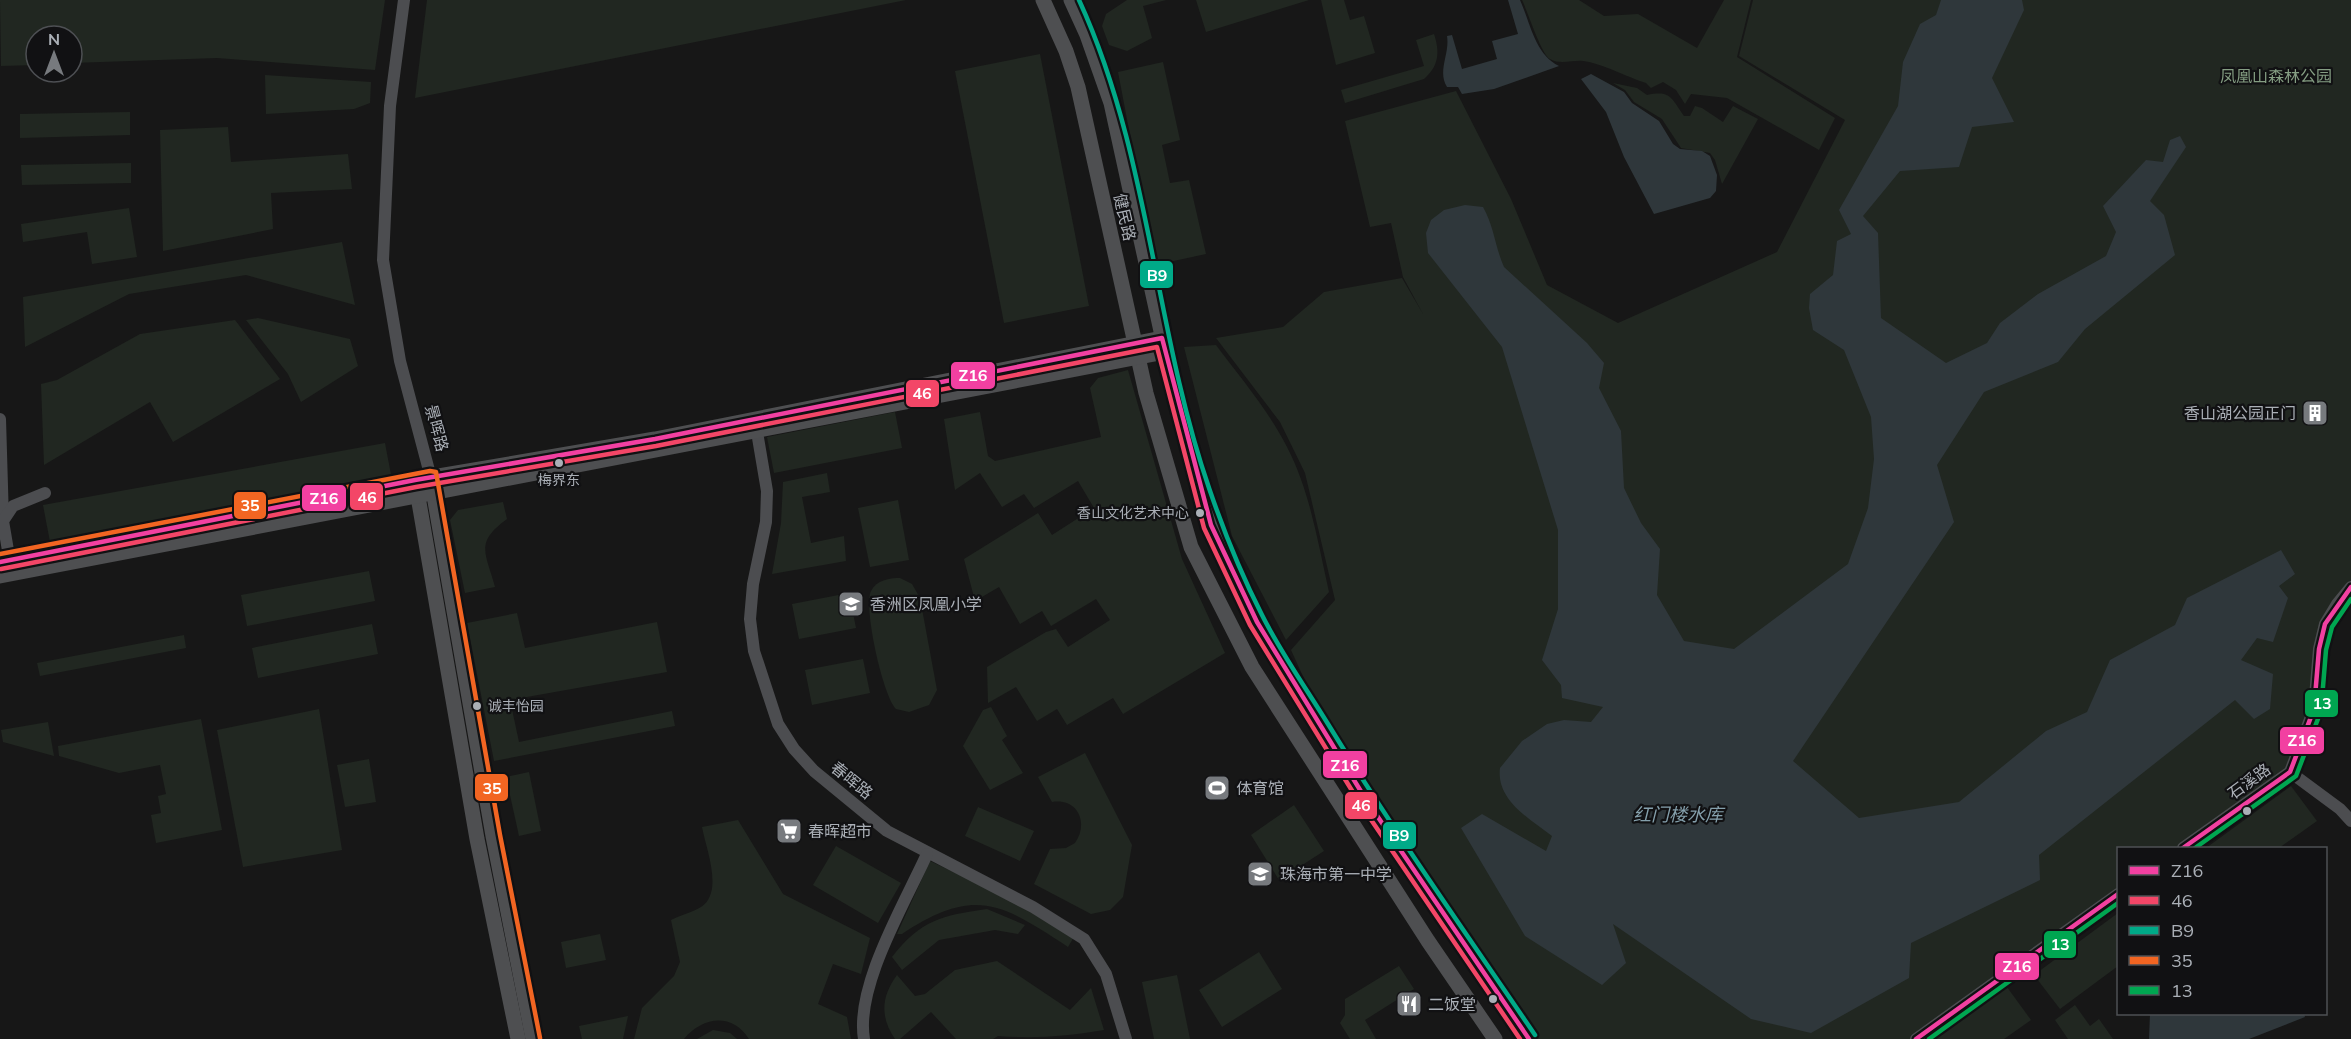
<svg xmlns="http://www.w3.org/2000/svg" width="2351" height="1039" font-family="Mulish,'Noto Sans SC',sans-serif">
	<style>
		.green { fill: #212721 }
		.water { fill: #2f373b }
		.lines { fill: none; stroke-linecap: round; stroke-linejoin: round }
		.minor { stroke: #4c4d50; stroke-width: 12 }
		.major { stroke: #4e4f51; stroke-width: 15 }
		.bus-1-casing { stroke: #111113; stroke-width: 9 }
		.bus-2-casing { stroke: #111113; stroke-width: 9 }
		.bus-3-casing { stroke: #111113; stroke-width: 9 }
		.bus-4-casing { stroke: #111113; stroke-width: 9 }
		.bus-5-casing { stroke: #111113; stroke-width: 9 }
		.bus-1 { stroke: #f240a1; stroke-width: 4.5 }
		.bus-2 { stroke: #f34667; stroke-width: 4.5 }
		.bus-3 { stroke: #0a8; stroke-width: 4.5 }
		.bus-4 { stroke: #f26522; stroke-width: 4.5 }
		.bus-5 { stroke: #00a651; stroke-width: 4.5 }
		.bus-dot { fill: #aaafb6; stroke: #111113; stroke-width: 2 }
		.labels { text-anchor: middle; dominant-baseline: central; stroke-width: 4.5; stroke-linejoin: round; paint-order: stroke }
		.bus-label { font-size: 14px; fill: #aaafb6; stroke: #111113 }
		.park-label { font-size: 16px; fill: #859e83; stroke: #111113 }
		.street-label { font-size: 16px; fill: #aaafb6; stroke: #111113 }
		.poi-label { font-size: 16px; fill: #aaafb6; stroke: #111113; text-anchor: start }
		.water-label { font-size: 18px; font-style: italic; fill: #85a0ac; stroke: #111113 }
		.line-badge { stroke: #111113; stroke-width: 2 }
		.badge-label { font-size: 16px; text-anchor: middle; font-weight: bold; fill: #fff }
	</style>
	<rect width="100%" height="100%" fill="#171717"/>
	<g class="green">
		<path d="M0,0H385L375,70L217,58L72,63V36H36V65L1,66Z"/>
		<path d="M427,0H906L415,98Z"/>
		<path d="M1127,0H1166L1143,6L1152,38L1127,51L1109,45L1102,26L1106,14Z"/>
		<path d="M1196,0H1309L1206,32Z"/>
		<path d="M1321,0H1344L1350,20L1364,16L1375,53L1336,65Z"/>
		<path d="M1522,0H1579L1604,16L1638,14L1697,48L1724,0H1751L1737,57L1835,118L1819,150L1727,98L1691,94L1685,104L1676,90L1663,82L1651,88L1646,83C1627,77 1601,63 1583,61C1573,60 1560,65 1550,59C1541,54 1528,12 1522,0Z"/>
		<path d="M1753,0H2351V587L2330,614L2317,696L2290,772L2182,848H2118V894L1915,1039H1529L1338,753L1291,650L1335,600L1305,473L1280,422L1216,338L1283,327L1324,292L1402,278L1423,314L1403,277L1391,223L1370,227L1345,121L1456,91L1511,199L1547,285L1618,323L1777,252L1845,120L1739,56Z"/>
		<path d="M1434,34C1440,52 1439,66 1424,79L1345,103L1341,90L1424,66L1416,40Z"/>
		<path d="M1040,54L1089,306L1004,323L955,71Z"/>
		<path d="M1163,62L1180,140L1162,145L1170,183L1189,180L1206,254L1155,265L1118,72Z"/>
		<path d="M265,75L371,82L370,103L354,109L266,114Z"/>
		<path d="M1613,83L1637,88L1647,95C1671,90 1671,98 1684,116H1690L1695,106L1702,108L1723,122L1733,106L1758,119L1722,184L1715,160L1710,153L1681,148L1662,119L1634,102L1625,90Z"/>
		<path d="M130,112V135L20,138V114Z"/>
		<path d="M228,127L231,162L348,154L352,189L271,193L273,229L163,251L160,130Z"/>
		<path d="M131,163V183L22,185L21,165Z"/>
		<path d="M129,208L137,257L92,264L87,232L23,242L21,224Z"/>
		<path d="M342,242L355,305L246,275L129,294L25,347L23,297Z"/>
		<path d="M258,318L350,339L358,366L301,402L288,374L246,320Z"/>
		<path d="M235,320L280,379L173,442L150,402L44,465L41,384L57,380L140,334Z"/>
		<path d="M1216,345C1240,377 1268,410 1287,447C1310,491 1318,543 1329,592L1286,640L1232,536L1184,347Z"/>
		<path d="M1128,370L1182,559L1225,653L1123,714L1113,698L1067,725L1057,709L1037,721L1016,687L988,703L987,667L1046,632L1056,629L1068,647L1110,620L1096,599L1051,626L1042,611L1020,624L999,587L975,601L964,559L1038,513L1052,535L1094,508L1078,481L1034,508L1024,494L1002,507L980,473L955,490L944,419L980,412L988,456L995,461L1101,437L1090,388L1098,378Z"/>
		<path d="M895,412L902,448L774,473L767,437Z"/>
		<path d="M385,443L392,480L50,542L43,505Z"/>
		<path d="M827,473L830,492L802,497L811,543L844,536L846,561L772,574L781,523L783,482Z"/>
		<path d="M898,500L909,560L870,567L858,508Z"/>
		<path d="M503,502L507,519C474,543 486,553 495,587L465,593L450,520L458,510Z"/>
		<path d="M369,571L375,601L247,626L241,595Z"/>
		<path d="M900,578L912,584L920,598L937,690L929,705L909,712L896,709C883,697 863,607 871,591C877,580 889,578 900,578Z"/>
		<path d="M849,593L856,628L799,639L792,604Z"/>
		<path d="M517,613L525,648L657,622L667,672L510,700L519,742L672,711L675,726L494,761L467,623Z"/>
		<path d="M372,624L378,654L258,678L252,648Z"/>
		<path d="M184,635L186,648L40,676L37,663Z"/>
		<path d="M863,659L870,693L812,705L805,670Z"/>
		<path d="M991,707L1007,736L1002,740L1023,773L990,790L963,746L983,710Z"/>
		<path d="M319,709L342,850L243,867L217,730Z"/>
		<path d="M201,719L222,830L156,843L151,815L161,813L158,796L166,794L160,765L119,773L59,756L58,746Z"/>
		<path d="M48,722L54,756L3,742L1,730Z"/>
		<path d="M1085,753L1132,845L1123,897L1110,910L1091,914L1034,884L1050,849L1066,848L1075,843C1089,823 1078,798 1052,802L1038,777Z"/>
		<path d="M369,759L376,802L345,807L337,765Z"/>
		<path d="M529,772L541,831L519,836L506,777Z"/>
		<path d="M2291,786L2317,821L2279,848H2206Z"/>
		<path d="M1294,805L1324,851L1279,880L1251,835Z"/>
		<path d="M978,807L1034,831L1020,861L965,836Z"/>
		<path d="M738,820L783,894L870,938L861,974L833,964L818,1004L847,1017L851,1039H749C732,1012 702,1017 684,1039H634L642,1008L674,976L680,962L671,920C681,915 693,912 701,907C724,892 706,849 702,827Z"/>
		<path d="M836,846L901,883L878,923L813,885Z"/>
		<path d="M930,861L1029,908L1074,937L1068,947C1001,903 975,886 902,934H897Z"/>
		<path d="M987,909L1025,925L1018,934L995,930L939,940L902,970L892,957C922,919 941,916 987,909Z"/>
		<path d="M2118,913V966L2060,1009L2034,975Z"/>
		<path d="M600,934L606,960L566,968L561,942Z"/>
		<path d="M1259,952L1282,989L1222,1027L1199,990Z"/>
		<path d="M997,961L1070,1010L1091,988L1104,1030C1069,1036 1034,1039 998,1036L993,1039H956L931,1012L900,1039H895C880,1017 881,997 897,975L915,996L925,994L955,970Z"/>
		<path d="M1399,966L1414,989L1365,1020L1376,1039H1350L1340,1023L1345,1015V999Z"/>
		<path d="M1177,975L1190,1039H1154L1142,982Z"/>
		<path d="M2004,983L2031,1020L2004,1039H1927Z"/>
		<path d="M2075,1005L2090,1026L2099,1019L2113,1039H2068L2055,1020Z"/>
		<path d="M628,1016L623,1039H582L579,1026Z"/>
		<path d="M713,1030L730,1033L737,1039H697Z"/>
	</g>
	<g class="water">
		<path d="M1508,0H1520C1530,22 1535,55 1559,66L1494,89L1462,94L1458,87H1447C1437,71 1450,54 1447,36L1452,35L1462,69L1497,59L1492,41L1518,34Z"/>
		<path d="M1941,0H2022L2024,10L1992,78L2014,122L1972,127L1959,167L1900,171L1863,216L1878,233L1881,318L1946,363L1987,343L2000,323L2038,294L2106,256L2116,232L2103,206L2146,160L2163,162L2170,140L2180,136L2186,147L2150,201L2164,215L2175,255L2085,329L2058,362L1984,392L1937,465L1954,522L1793,761L1859,818L1959,802L2046,731L2087,712L2110,660L2175,625L2187,598L2281,550L2295,574L2279,586L2288,598L2273,642L2257,638L2241,660L2273,674L2270,709L2254,719L2235,700L2039,855L2040,880L1911,943L1909,978L1811,1033L1751,1019L1613,924L1626,963L1602,985L1525,936L1461,828L1482,814L1546,851L1552,836C1530,819 1496,800 1500,768L1522,741L1547,724L1564,720L1591,722L1603,707L1562,698L1561,685L1542,660L1558,609V530L1502,347L1428,253L1426,233L1431,220L1444,210L1465,205L1483,207C1494,226 1495,247 1504,267L1587,343L1604,363L1599,388L1621,431L1624,488L1641,523L1660,549L1657,595L1684,641L1734,649L1848,564L1868,508L1874,459L1871,417L1844,350L1813,330L1809,308L1810,294L1833,275L1837,241L1851,234L1839,210L1898,106L1903,62L1920,24L1936,15Z"/>
		<path d="M1591,74L1624,92L1632,103L1659,121L1673,144L1680,149L1702,151L1710,156L1717,175L1716,191L1710,198L1654,214L1624,157L1606,112L1581,79Z"/>
		<path d="M2150,1014H2304L2305,1017L2249,1039H2149Z"/>
	</g>
	<g class="lines">
		<g class="minor">
			<path d="M404,0L390,106L383,260L400,361L431,478"/>
			<path d="M0,419L3,520"/>
			<path d="M757,432L767,491L766,522L753,584L750,619L754,651L778,724L794,749L814,771L887,831L1033,907L1084,939L1106,974L1126,1039"/>
			<path d="M11,568L3,521L13,506L45,493"/>
			<path d="M2290,772L2340,809L2351,821"/>
			<path d="M2183,848L2290,772L2314,709L2319,649L2325,624L2337,604L2351,587"/>
			<path d="M864,1039C855,986 905,903 927,854"/>
			<path d="M1916,1039L2118,894"/>
		</g>
		<g class="major">
			<path d="M1043,0L1066,51L1078,87L1146,393L1191,547L1252,667L1428,941L1495,1039"/>
			<path d="M1071,0L1087,35L1111,103L1173,386L1200,486L1224,554L1257,622L1365,798L1529,1039"/>
			<path d="M432,484L493,836L533,1039"/>
			<path d="M416,485L477,839L518,1039"/>
			<path d="M0,562L415,480L655,439L1162,338"/>
			<path d="M0,576L1165,352"/>
		</g>
		<g class="bus-1-casing">
			<g id="bus-1">
				<path d="M0,562L415,480L655,439L1162,338L1211,525L1257,622L1365,798L1529,1039"/>
				<path d="M2183,848L2290,772L2314,709L2319,649L2325,624L2351,587"/>
				<path d="M1916,1039L2118,894"/>
			</g>
		</g>
		<g class="bus-2-casing">
			<path id="bus-2" d="M1,569L416,487L656,446L1157,347L1204,528L1250,625L1359,802L1520,1039"/>
		</g>
		<g class="bus-3-casing">
			<path id="bus-3" d="M1079,0C1150,154 1154,329 1209,488C1224,532 1241,574 1262,615C1281,653 1306,688 1328,724C1393,830 1465,932 1535,1035"/>
		</g>
		<g class="bus-4-casing">
			<path id="bus-4" d="M0,554L430,471L436,472L500,835L540,1038"/>
		</g>
		<g class="bus-5-casing">
			<g id="bus-5">
				<path d="M2195,848L2296,776L2321,711L2326,650L2332,627L2351,599"/>
				<path d="M1929,1039L2118,903"/>
			</g>
		</g>
		<use href="#bus-1" class="bus-1"/>
		<use href="#bus-2" class="bus-2"/>
		<use href="#bus-3" class="bus-3"/>
		<use href="#bus-4" class="bus-4"/>
		<use href="#bus-5" class="bus-5"/>
	</g>
	<defs>
		<g id="building-square" transform="scale(1.35)"><rect x="-9" y="-9" width="18" height="18" rx="4" fill="#777a7e" stroke="#111113"/><path d="M-4-6H4V6H1V3H-1V6H-4ZM-2.5-4.3h1.7v1.8h-1.7ZM.8-4.3h1.7v1.8H.8ZM-2.5-1h1.7V.8h-1.7ZM.8-1h1.7V.8H.8Z" fill="#fff"/></g>
		<g id="school-square" transform="scale(1.35)"><rect x="-9" y="-9" width="18" height="18" rx="4" fill="#777a7e" stroke="#111113"/><path d="M0-5L7-2L0 1L-7-2ZM-4 1L0 2.5L4 1V4Q0 6-4 4Z" fill="#fff"/></g>
		<g id="stadium-square" transform="scale(1.35)"><rect x="-9" y="-9" width="18" height="18" rx="4" fill="#777a7e" stroke="#111113"/><path d="M0-5a6.5 5 0 1 0 0 10a6.5 5 0 1 0 0-10ZM-3.5-1.8h7v3.6h-7Z" fill="#fff"/></g>
		<g id="supermarket-square" transform="scale(1.35)"><rect x="-9" y="-9" width="18" height="18" rx="4" fill="#777a7e" stroke="#111113"/><path d="M-6-5.5h2.5l.6 2H6L4.5 2H-2.5L-4.4-4H-6ZM-1.5 3.2a1.3 1.3 0 1 0 .1 0ZM3 3.2a1.3 1.3 0 1 0 .1 0Z" fill="#fff"/></g>
		<g id="restaurant-square" transform="scale(1.35)"><rect x="-9" y="-9" width="18" height="18" rx="4" fill="#777a7e" stroke="#111113"/><path d="M-5-6h1v4h1v-4h1v4h1v-4h1v5L-1.5 .5V6h-2V.5L-5-1ZM5-6V6H3V1.5H1.5Q1.5-4 5-6Z" fill="#fff"/></g>
	</defs>
	<g fill-rule="evenodd">
		<use href="#building-square" x="2315" y="413"/>
		<use href="#school-square" x="851" y="604"/>
		<use href="#stadium-square" x="1217" y="788"/>
		<use href="#supermarket-square" x="789" y="831"/>
		<use href="#school-square" x="1260" y="874"/>
		<use href="#restaurant-square" x="1409" y="1004"/>
	</g>
	<g class="bus-dot">
		<circle cx="559" cy="463" r="5"/>
		<circle cx="1200" cy="513" r="5"/>
		<circle cx="477" cy="706" r="5"/>
		<circle cx="2247" cy="811" r="5"/>
		<circle cx="1493" cy="999" r="5"/>
	</g>
	<g class="labels">
		<g class="bus-label">
			<text x="559" y="480">梅界东</text>
			<text x="1189" y="513" text-anchor="end">香山文化艺术中心</text>
			<text x="488" y="706" text-anchor="start">诚丰怡园</text>
		</g>
		<g class="park-label">
			<text x="2276" y="76">凤凰山森林公园</text>
		</g>
		<g class="street-label">
			<text transform="translate(1125 217) rotate(77)">健民路</text>
			<text transform="translate(437 428) rotate(75)">景晖路</text>
			<text transform="translate(852 780) rotate(39)">春晖路</text>
			<text transform="translate(2249 781) rotate(-36)">石溪路</text>
		</g>
		<g class="poi-label">
			<text x="2296" y="413" text-anchor="end">香山湖公园正门</text>
			<text x="870" y="604">香洲区凤凰小学</text>
			<text x="1236" y="788">体育馆</text>
			<text x="808" y="831">春晖超市</text>
			<text x="1280" y="874">珠海市第一中学</text>
			<text x="1428" y="1004">二饭堂</text>
		</g>
		<g class="water-label">
			<text x="1678" y="814">红门楼水库</text>
		</g>
	</g>
	<g class="line-badge">
		<rect x="1139" y="260" width="35" height="29" rx="6" fill="#0a8"/>
		<rect x="950" y="361" width="46" height="29" rx="6" fill="#f240a1"/>
		<rect x="905" y="379" width="35" height="29" rx="6" fill="#f34667"/>
		<rect x="349" y="482" width="35" height="29" rx="6" fill="#f34667"/>
		<rect x="301" y="484" width="46" height="28" rx="6" fill="#f240a1"/>
		<rect x="233" y="491" width="34" height="29" rx="6" fill="#f26522"/>
		<rect x="2304" y="689" width="35" height="29" rx="6" fill="#00a651"/>
		<rect x="2279" y="726" width="46" height="29" rx="6" fill="#f240a1"/>
		<rect x="1322" y="750" width="46" height="29" rx="6" fill="#f240a1"/>
		<rect x="474" y="773" width="35" height="29" rx="6" fill="#f26522"/>
		<rect x="1344" y="791" width="34" height="29" rx="6" fill="#f34667"/>
		<rect x="1382" y="821" width="35" height="29" rx="6" fill="#0a8"/>
		<rect x="2043" y="930" width="34" height="29" rx="6" fill="#00a651"/>
		<rect x="1994" y="952" width="46" height="29" rx="6" fill="#f240a1"/>
	</g>
	<g class="badge-label">
		<text x="1157" y="281">B9</text>
		<text x="973" y="381">Z16</text>
		<text x="922" y="399">46</text>
		<text x="367" y="503">46</text>
		<text x="324" y="504">Z16</text>
		<text x="250" y="511">35</text>
		<text x="2322" y="709">13</text>
		<text x="2302" y="746">Z16</text>
		<text x="1345" y="771">Z16</text>
		<text x="492" y="794">35</text>
		<text x="1361" y="811">46</text>
		<text x="1399" y="841">B9</text>
		<text x="2060" y="950">13</text>
		<text x="2017" y="972">Z16</text>
	</g>
	<rect x="2117" y="847" width="210" height="168" fill="#111113" stroke="#4e5054" stroke-width="1.5"/>
	<rect x="2129" y="866" width="30" height="9" fill="#f240a1" stroke="#4e5054" stroke-width="1.5"/>
	<text x="2171" y="877" font-size="18" fill="#aaafb6">Z16</text>
	<rect x="2129" y="896" width="30" height="9" fill="#f34667" stroke="#4e5054" stroke-width="1.5"/>
	<text x="2171" y="907" font-size="18" fill="#aaafb6">46</text>
	<rect x="2129" y="926" width="30" height="9" fill="#00aa88" stroke="#4e5054" stroke-width="1.5"/>
	<text x="2171" y="937" font-size="18" fill="#aaafb6">B9</text>
	<rect x="2129" y="956" width="30" height="9" fill="#f26522" stroke="#4e5054" stroke-width="1.5"/>
	<text x="2171" y="967" font-size="18" fill="#aaafb6">35</text>
	<rect x="2129" y="986" width="30" height="9" fill="#00a651" stroke="#4e5054" stroke-width="1.5"/>
	<text x="2171" y="997" font-size="18" fill="#aaafb6">13</text>
	<g transform="translate(54 54)"><circle r="28" fill="#111113" stroke="#4e5054" stroke-width="1.5"/>
	<path d="M0-4.5L10 22L0 15L-10 22Z" fill="#777a7e"/>
	<text y="-9" font-size="16" font-weight="bold" text-anchor="middle" fill="#aaafb6">N</text>
	</g>
</svg>
